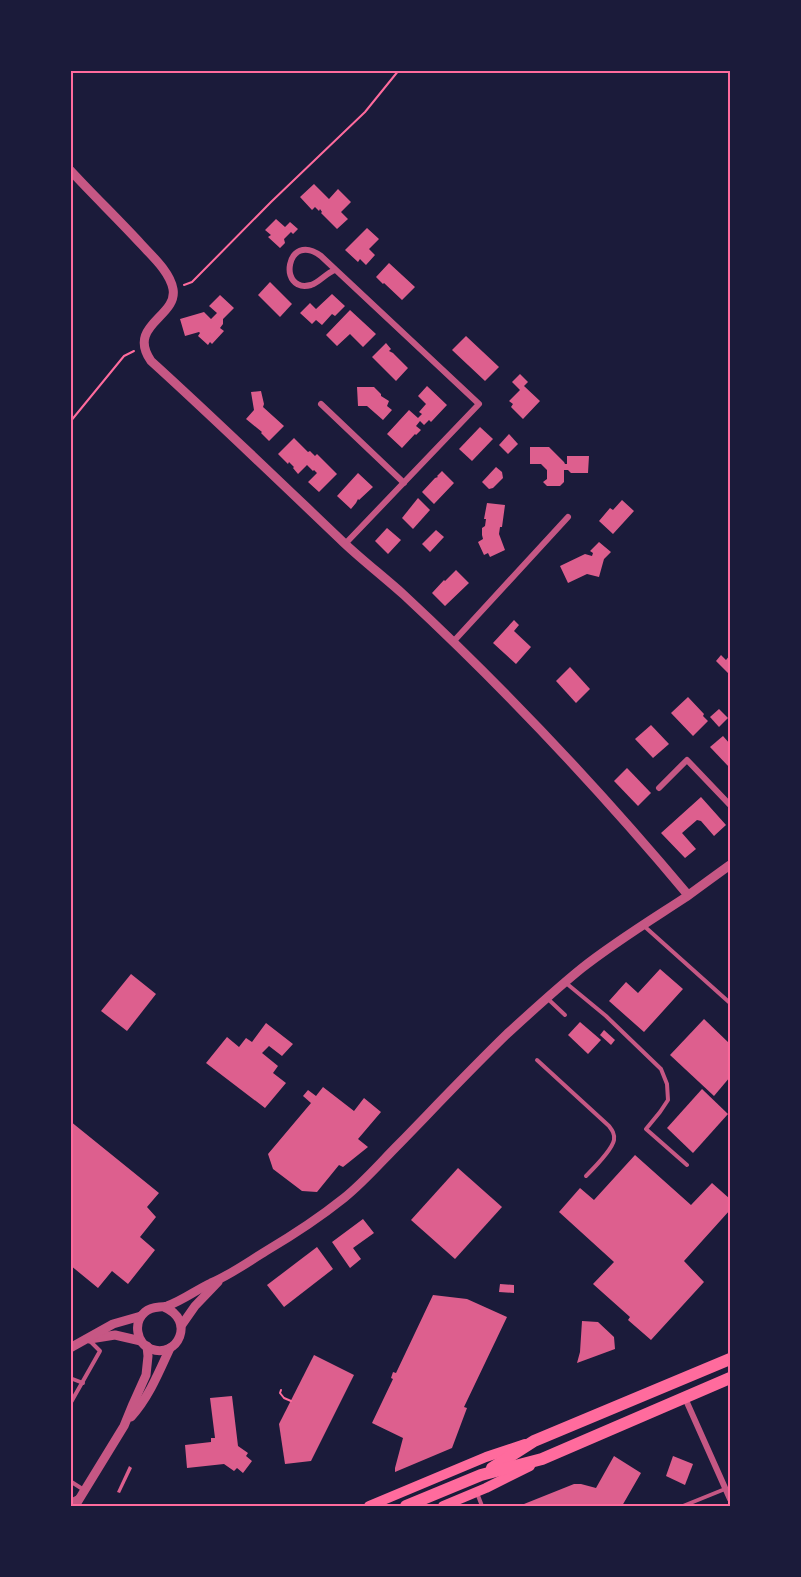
<svg xmlns="http://www.w3.org/2000/svg" width="801" height="1577" font-family="Mulish,sans-serif">
	<style>
		.building { fill: #dd5f8e }
		.lines { fill: none; stroke-linecap: round; stroke-linejoin: round }
		.path { stroke: #ff6b9d; stroke-width: 2 }
		.service { stroke: #c65784; stroke-width: 4 }
		.minor { stroke: #c65784; stroke-width: 6 }
		.tertiary { stroke: #c65784; stroke-width: 9 }
		.secondary { stroke: #ff6b9d; stroke-width: 10 }
		.primary { stroke: #ff6b9d; stroke-width: 12 }
		.neatline { fill: none; stroke: #ff6b9d; stroke-width: 2 }
	</style>
	<rect width="100%" height="100%" fill="#1b1b3a"/>
	<g class="building">
		<path d="M314,184L329,199L338,189L351,202L341,212L348,219L337,229L321,213L322,212L320,209L319,211L315,207L312,210L300,197Z"/>
		<path d="M276,219L285,227L290,222L298,229L293,234L291,232L284,239L285,243L280,248L268,237L271,235L265,230Z"/>
		<path d="M367,228L379,239L369,249L375,255L366,265L360,259L358,262L345,250Z"/>
		<path d="M389,263L415,287L402,300L384,283L383,284L376,277Z"/>
		<path d="M270,282L292,304L280,317L258,295Z"/>
		<path d="M332,294L345,306L335,316L332,314L322,325L316,320L312,324L300,313L310,303L316,309Z"/>
		<path d="M220,295L234,308L223,319V324L220,328L224,331L212,344L210,342L208,345L198,336L200,333L199,332L185,336L180,319L204,312L211,319L217,313L209,306Z"/>
		<path d="M350,310L376,334L363,347L350,334L337,346L326,335Z"/>
		<path d="M466,336L499,367L485,381L452,350Z"/>
		<path d="M386,343L391,349L389,351L393,353L408,368L396,381L372,357Z"/>
		<path d="M520,374L528,382L524,386L540,401L523,419L511,407L513,404L509,401L520,390L512,382Z"/>
		<path d="M427,386L447,405L431,422L429,420L424,425L420,421L416,426L421,430L416,435L415,434L402,448L387,434L409,410L418,418L422,414L419,412L426,404L418,396Z"/>
		<path d="M357,387H374L381,394V396L389,401L387,406L392,410L383,420L367,406H358Z"/>
		<path d="M261,391L264,404L263,407L284,426L269,441L261,433L262,432L246,419L254,410L251,392Z"/>
		<path d="M480,427L493,439L472,461L459,449Z"/>
		<path d="M509,434L518,444L508,454L499,445Z"/>
		<path d="M294,438L308,452L310,451L315,456L317,454L337,474L319,492L308,482L317,473L314,470L313,471L307,465L298,474L293,468L294,467L289,462L288,464L278,454Z"/>
		<path d="M530,447H549L564,462L565,464H567V456H589L588,473H571L568,470H564V482L560,486H547L543,482L547,479V470L541,464H530Z"/>
		<path d="M496,467L502,472L503,478L493,488L489,489L482,482Z"/>
		<path d="M442,471L454,483L434,504L422,492L435,478L438,477L437,476Z"/>
		<path d="M358,473L373,487L359,500L358,499L356,503L351,509L337,496Z"/>
		<path d="M418,498L430,510L413,529L402,518Z"/>
		<path d="M622,500L634,511L613,534L599,521L610,508L613,510Z"/>
		<path d="M487,503L505,505L502,527H500L499,534L505,550L490,557L488,553L484,555L478,542L483,539L482,535V528L485,526L486,519H484Z"/>
		<path d="M387,528L401,540L388,554L375,541Z"/>
		<path d="M436,530L444,537L430,552L422,544Z"/>
		<path d="M599,542L611,552L604,559L599,577L587,574L568,583L560,566L585,554L592,556L593,553L590,551Z"/>
		<path d="M456,570L469,583L445,606L432,593L444,580L445,581Z"/>
		<path d="M514,620L519,625L514,631L531,647L516,664L493,643Z"/>
		<path d="M721,655L726,660L730,655V675L716,661Z"/>
		<path d="M570,667L590,689L576,703L556,681Z"/>
		<path d="M688,697L704,714L703,716L708,721L693,736L671,713Z"/>
		<path d="M719,709L728,718L719,727L710,717Z"/>
		<path d="M651,725L669,744L653,758L635,739Z"/>
		<path d="M723,736L730,744V766L729,767L710,747Z"/>
		<path d="M627,768L651,793L638,806L614,781Z"/>
		<path d="M701,797L726,825L714,836L701,821L697,820L682,833L696,849L685,858L661,833Z"/>
		<path d="M660,969L683,989L644,1032L609,1001L626,982L638,993Z"/>
		<path d="M131,974L156,994L127,1031L101,1011Z"/>
		<path d="M704,1019L730,1044V1077L714,1096L670,1055Z"/>
		<path d="M580,1022L601,1040L588,1054L568,1035Z"/>
		<path d="M266,1023L293,1044L282,1056L269,1046L262,1053L278,1066L273,1073L286,1083L265,1108L206,1063L227,1037L239,1047L246,1038L252,1042Z"/>
		<path d="M604,1030L615,1040L611,1045L600,1035Z"/>
		<path d="M323,1087L354,1111L364,1098L381,1112L358,1139L368,1147L343,1167L339,1165L317,1192L302,1191L273,1169L268,1154L311,1103L303,1096L308,1090L316,1096Z"/>
		<path d="M702,1089L728,1114L693,1153L667,1128Z"/>
		<path d="M70,1121L159,1193L147,1207L156,1217L140,1237L155,1250L128,1284L112,1271L98,1288L70,1265Z"/>
		<path d="M635,1155L691,1205L712,1183L730,1199V1210L684,1261L704,1282L651,1340L628,1320L630,1317L593,1284L614,1262L559,1212L580,1188L594,1200Z"/>
		<path d="M458,1168L502,1207L455,1259L411,1220Z"/>
		<path d="M363,1219L374,1233L353,1248L361,1259L350,1268L332,1242Z"/>
		<path d="M317,1247L333,1269L284,1307L267,1285Z"/>
		<path d="M500,1284L514,1285V1293L499,1292Z"/>
		<path d="M433,1295L467,1299L507,1317L464,1407L467,1408L452,1448L395,1472V1468L403,1438L372,1423L393,1379L391,1378L393,1372L396,1373Z"/>
		<path d="M582,1321L598,1322L614,1337L615,1349L577,1363L580,1352Z"/>
		<path d="M314,1355L354,1375L311,1461L285,1464L279,1424Z"/>
		<path d="M232,1396L238,1446L248,1453L246,1456L252,1461L243,1473L237,1468L234,1471L224,1464L187,1468L185,1445L211,1442V1438H215L210,1398Z"/>
		<path d="M614,1456L641,1473L622,1506H519L574,1484H581L596,1488Z"/>
		<path d="M673,1456L693,1464L685,1485L666,1476Z"/>
		<path d="M129,1466L132,1468L120,1493L117,1492Z"/>
	</g>
	<g class="lines">
		<g class="path">
			<path d="M184,285L192,282L271,202L365,112L399,70"/>
			<path d="M70,422L124,356L134,351"/>
			<path d="M281,1390L280,1393L284,1398L291,1401"/>
		</g>
		<g class="service">
			<path d="M644,926L730,1003"/>
			<path d="M566,983L606,1016L661,1069L667,1084L668,1100L660,1112L646,1129L687,1165"/>
			<path d="M548,999L565,1015"/>
			<path d="M537,1060L609,1126C612,1130 615,1134 614,1140C612,1150 594,1168 586,1176"/>
			<path d="M70,1378L83,1383"/>
			<path d="M70,1404L100,1351L90,1341"/>
			<path d="M70,1481L84,1490"/>
			<path d="M477,1493L482,1506"/>
			<path d="M70,1501L78,1497"/>
			<path d="M683,1506L725,1489"/>
		</g>
		<g class="minor">
			<path d="M335,270C326,273 320,282 311,285C277,294 286,230 321,256L479,404L345,544"/>
			<path d="M321,404L404,483"/>
			<path d="M453,642L568,517"/>
			<path d="M659,788L687,760L730,805"/>
			<path d="M685,1398L730,1499"/>
		</g>
		<g class="tertiary">
			<path d="M70,170C93,195 118,219 141,244C152,256 170,272 173,289C178,317 126,325 151,361C216,420 279,481 343,542C362,560 384,577 404,595C505,689 600,790 688,895"/>
			<path d="M164,1307C196,1320 178,1359 151,1349C136,1343 133,1322 145,1312C152,1306 159,1308 167,1306C182,1301 196,1290 211,1283C230,1275 248,1262 266,1251C293,1235 319,1218 344,1198C364,1182 381,1162 399,1144C435,1107 470,1070 507,1034C531,1012 556,989 582,968C615,942 651,920 686,897C701,886 716,875 730,865"/>
			<path d="M181,1326L195,1306L218,1282"/>
			<path d="M90,1339L115,1335L141,1341"/>
			<path d="M70,1348L113,1324L141,1316"/>
			<path d="M131,1417C149,1397 159,1372 170,1348"/>
			<path d="M75,1506L124,1426L133,1404L146,1375L148,1356L147,1346"/>
		</g>
		<g class="secondary">
			<path d="M369,1506L486,1457L525,1444"/>
			<path d="M443,1506L486,1488L530,1466"/>
		</g>
		<g class="primary">
			<path d="M492,1468L534,1441L730,1359"/>
			<path d="M406,1506L481,1475L542,1459L730,1378"/>
		</g>
	</g>
	<rect width="801" height="1577" fill="none" stroke="#1b1b3a" stroke-width="144"/>
	<rect x="72" y="72" width="657" height="1433" class="neatline"/>
</svg>
